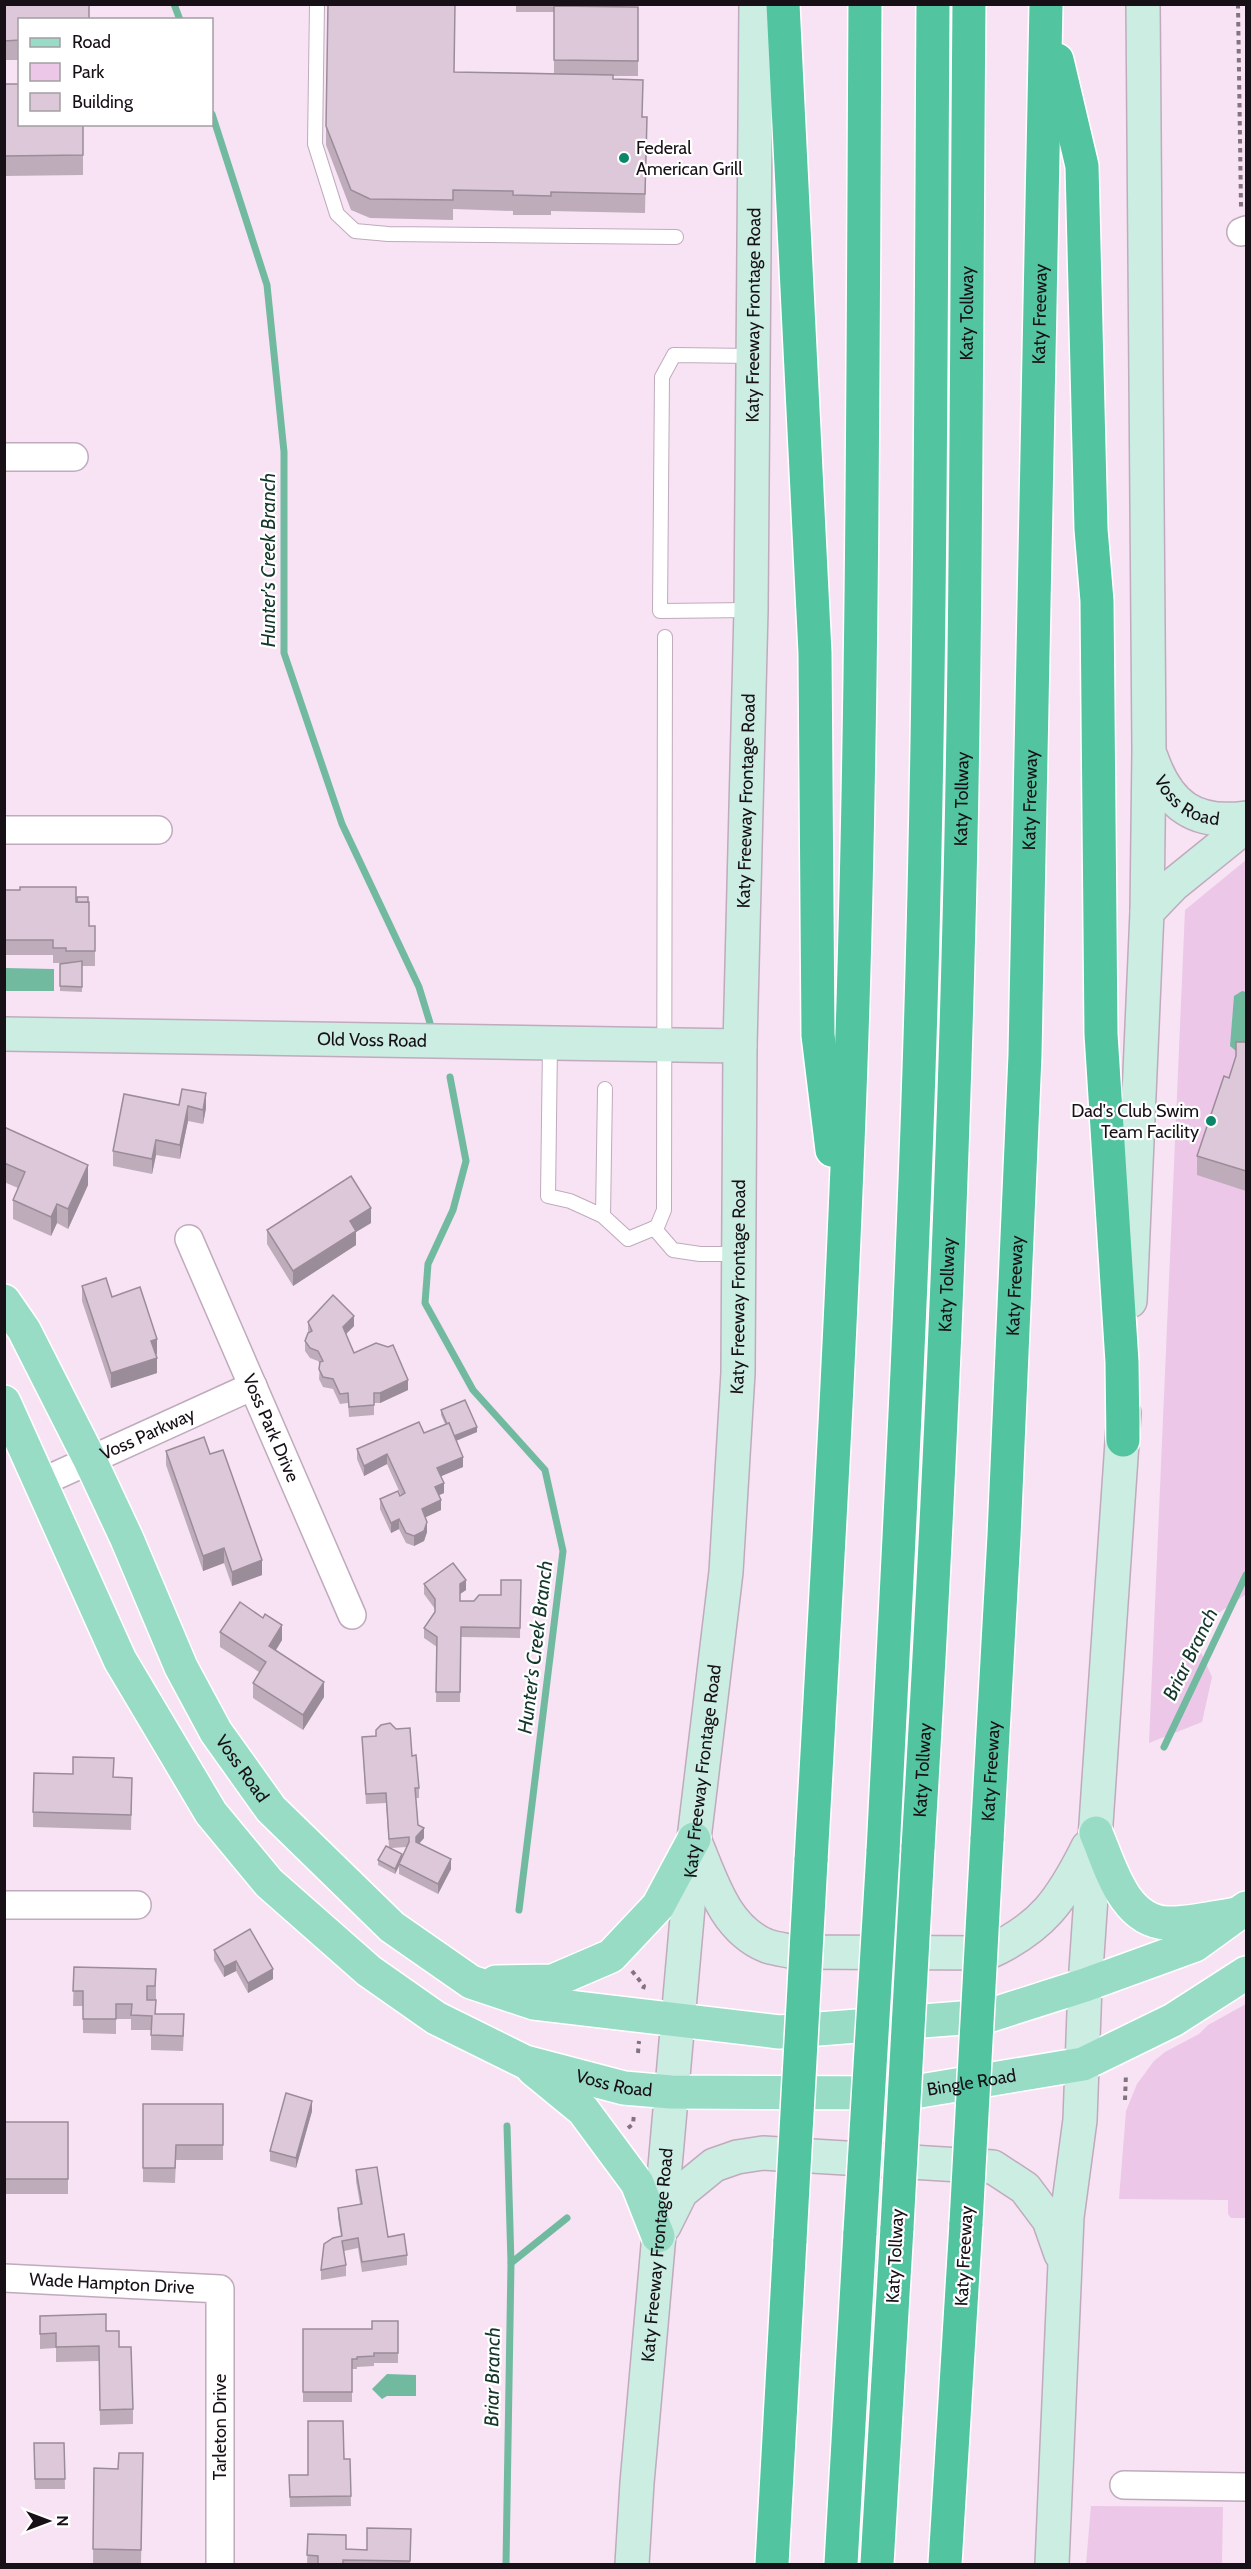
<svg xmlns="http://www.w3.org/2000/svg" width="1251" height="2569" font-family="Cabin,sans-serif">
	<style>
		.green { fill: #ecc7e7 }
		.water { fill: #71baa0 }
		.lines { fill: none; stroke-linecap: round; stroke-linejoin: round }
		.stream { stroke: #71baa0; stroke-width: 7 }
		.lane-casing { stroke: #bfabbc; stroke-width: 16 }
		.street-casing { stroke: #bfabbc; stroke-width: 30 }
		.secondary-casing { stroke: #bfabbc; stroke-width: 36 }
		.primary-casing { stroke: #fff; stroke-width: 36 }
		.highway-casing { stroke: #fff; stroke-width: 36 }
		.path { stroke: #81747f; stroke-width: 4; stroke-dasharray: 4.5 4.5; stroke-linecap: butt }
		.lane { stroke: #fff; stroke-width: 14 }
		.street { stroke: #fff; stroke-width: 27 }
		.secondary { stroke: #cbede2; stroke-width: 33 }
		.primary { stroke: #98dcc6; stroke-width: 33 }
		.highway { stroke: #53c4a0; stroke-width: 33 }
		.highway-bridge-casing { stroke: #fff; stroke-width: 36; stroke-linecap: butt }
		.highway-bridge { stroke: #53c4a0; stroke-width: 33 }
		.wall { fill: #beacbb; fill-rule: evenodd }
		.shaded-wall { fill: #9b8c99 }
		.building { fill: #ddc8da; stroke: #9b8c99; stroke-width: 1.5 }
		.poi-dot { fill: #0c8668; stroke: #fff; stroke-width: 2 }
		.labels { text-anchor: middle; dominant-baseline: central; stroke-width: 4.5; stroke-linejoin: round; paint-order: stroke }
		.poi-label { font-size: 18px; fill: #171016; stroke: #fff; text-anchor: start }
		.street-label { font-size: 18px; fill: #171016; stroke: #fff }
		.water-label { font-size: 20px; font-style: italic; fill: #14372b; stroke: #fff }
	</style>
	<rect width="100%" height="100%" fill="#f8e3f5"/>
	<g class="green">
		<path d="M1246,860V1589L1245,1595L1202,1624L1199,1648L1212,1677L1202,1722L1149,1743L1185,910Z"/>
		<path d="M1246,2004V2218H1231L1228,2214V2200L1119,2199L1126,2111L1137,2084L1154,2061L1165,2052L1199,2034L1208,2025Z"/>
		<path d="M1091,2506L1223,2507L1222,2564H1086Z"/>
	</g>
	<g class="water">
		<path d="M5,968L54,969V991H5Z"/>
		<path d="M1242,991L1246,992V1051H1236L1230,1046L1234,996Z"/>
		<path d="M387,2374L416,2375V2396H387L382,2399L372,2389Z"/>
	</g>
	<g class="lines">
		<g class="stream">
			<path d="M174,4L180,20"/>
			<path d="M212,114L267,285L284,452V653L342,824L419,987L430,1023"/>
			<path d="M450,1077L466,1161L453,1210L428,1264L425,1303L473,1390L545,1470L563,1551L519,1910"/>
			<path d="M1164,1747L1246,1575"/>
			<path d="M507,2126L511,2263"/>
			<path d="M506,2564L511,2263L567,2218"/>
		</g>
		<g class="lane-casing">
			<g id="lane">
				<path d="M317,4L315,144L337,214L355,231L388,234L676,237"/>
				<path d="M751,610L660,611L662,377L674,355L752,356"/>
				<path d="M550,1044L548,1196L570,1201L603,1216L628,1239L657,1227L664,1210L665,637"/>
				<path d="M603,1216L605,1089"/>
				<path d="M654,1228L673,1250L700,1254H739"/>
			</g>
		</g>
		<g class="street-casing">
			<g id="street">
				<path d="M1241,232L1246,230"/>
				<path d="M4,457H74"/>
				<path d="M4,830H158"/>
				<path id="s1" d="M189,1239L352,1615"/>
				<path id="s2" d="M42,1482L253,1386"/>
				<path d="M4,1905H137"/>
				<path id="s3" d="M4,2278L220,2289V2564"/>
				<path d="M1124,2485L1246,2487"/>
			</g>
		</g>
		<g class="secondary-casing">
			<g id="secondary">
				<path id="s4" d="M1151,757C1168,806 1195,825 1246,818"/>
				<path d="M1147,912L1173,885L1246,826"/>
				<path id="s5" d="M4,1034L740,1046"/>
				<path d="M1130,1301L1147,912L1149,751L1143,4"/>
				<path d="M696,1844C712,1882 725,1929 767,1946C776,1949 786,1950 795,1952L987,1953C1043,1928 1062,1899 1088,1847"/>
				<path d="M664,2226L681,2192L714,2165L737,2157L763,2153L993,2167L1025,2188L1049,2220L1061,2254"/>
				<path id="s6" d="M632,2564L637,2483L694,1839L726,1572L738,1373L740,1046L751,610L756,4"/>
				<path d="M1052,2564L1067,2217L1080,2120L1085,1985L1124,1413"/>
			</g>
		</g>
		<g class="primary-casing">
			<g id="primary">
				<path id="s7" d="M4,1301L24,1330L90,1460L127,1539L181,1667L216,1732L271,1809L392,1927L471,1982L534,2003L779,2032L988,2016L1085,1985L1195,1945L1246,1908"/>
				<path id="s8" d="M4,1402L120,1660L211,1813L269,1883L369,1971L436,2018L525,2062L624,2088L671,2092L908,2093L1083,2064L1173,2020L1246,1973"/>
				<path d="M1096,1833C1110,1865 1123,1921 1167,1923C1189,1924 1215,1917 1237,1914"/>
				<path d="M496,1982L553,1981L611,1956L658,1906L694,1839"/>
				<path d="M533,2069L583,2110L637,2183L658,2236"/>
			</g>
		</g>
		<g class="highway-casing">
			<g id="highway">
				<path d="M783,4L815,653L818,1035L832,1150"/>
				<path d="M1057,60L1082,166L1091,529L1097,601L1101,1034L1122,1362L1123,1440"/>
				<path id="s9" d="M987,1840L1004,1536L1025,1055L1046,4"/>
				<path id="s10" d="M918,1848C936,1552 950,1256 958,959C967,641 966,323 969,4"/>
				<path d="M883,1852C898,1559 914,1265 922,971C931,649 931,326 933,4"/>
				<path d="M811,1861C827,1575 844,1289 853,1003C863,671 863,337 865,4"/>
				<path d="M772,2564L790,2240"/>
				<path d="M841,2564L860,2232"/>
				<path d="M877,2564L897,2227"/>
				<path d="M945,2564L966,2223"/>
			</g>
		</g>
		<g class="path">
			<path d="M1238,4L1241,207"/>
			<path d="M632,1971L644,1986L643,1989"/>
			<path d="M638,2053L639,2041"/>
			<path d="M1125,2100L1126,2073"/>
			<path d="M628,2128L633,2124L634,2114"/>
		</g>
		<use href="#lane" class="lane"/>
		<use href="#street" class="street"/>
		<use href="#secondary" class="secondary"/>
		<use href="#primary" class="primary"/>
		<use href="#highway" class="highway"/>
		<g class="highway-bridge-casing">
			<g id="highway-bridge">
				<path d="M966,2223L987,1840"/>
				<path d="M897,2227L918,1848"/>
				<path d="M860,2232L883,1852"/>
				<path d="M790,2240L811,1861"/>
			</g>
		</g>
		<use href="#highway-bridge" class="highway-bridge"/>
	</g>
	<g class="wall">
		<path d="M4,4L20,20V60H4Z"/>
		<path d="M516,4H608V7H638V76H613V79L643,117H647L645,213L551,211V215H513V211L453,209V220L370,218L351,210L326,145V126L454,72L554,73V12H516Z"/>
		<path d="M4,84L83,124V175L4,176Z"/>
		<path d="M4,890L76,902L89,926H95V966H82V992L60,991V964L66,963H53V955H4Z"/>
		<path d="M1246,1042V1191L1197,1175V1156L1229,1078Z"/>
		<path d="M179,1105L206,1108L203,1124L188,1121L180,1159L156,1155L152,1174L113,1166V1151Z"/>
		<path d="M4,1127L88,1185L68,1229L57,1223L51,1236L13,1219V1200L18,1188L4,1182Z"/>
		<path d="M371,1223L356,1232V1245L293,1286L267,1244V1230Z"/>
		<path d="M82,1286L112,1297L157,1354L155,1355L157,1373L111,1388L82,1301Z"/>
		<path d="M308,1322L354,1326L346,1334L354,1353L408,1390L380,1403H374V1415L349,1417L348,1403L340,1404L333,1389L323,1387L319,1379L320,1364L318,1361L310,1358L305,1351V1341L308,1333Z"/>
		<path d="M441,1410L477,1432L456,1441L463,1467L441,1476L444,1493L439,1495L441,1510L425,1517L427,1532L424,1541L414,1546L406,1543L399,1529L391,1533L380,1509V1499L401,1495L387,1464L364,1476L357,1459V1449L424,1433L445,1424L441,1415Z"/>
		<path d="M166,1451L262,1575L232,1586L224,1563L203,1571L166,1465Z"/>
		<path d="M521,1580L520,1638L461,1637L460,1702H436L437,1647L424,1638V1628L435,1612V1609L424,1594V1584L466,1590L460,1594V1601H474L501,1595Z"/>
		<path d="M220,1632L282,1640L276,1650L324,1697L303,1730L253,1698V1683L259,1672L220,1647Z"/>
		<path d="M362,1737L412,1756L419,1788V1798H416L418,1825L424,1838L419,1844L451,1869L438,1894L399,1874V1866L395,1874L378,1865V1860L389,1847L386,1803L366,1804ZM407,1847L402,1857L391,1848Z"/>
		<path d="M73,1774L114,1777L132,1793L131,1830L33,1827V1812Z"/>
		<path d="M214,1950L273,1979L248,1993L236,1971L224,1977L214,1960Z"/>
		<path d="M74,1967L156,1969V2014L184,2029L183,2051L151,2050V2030H131V2019H116V2034L83,2033V2006H73Z"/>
		<path d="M143,2104H223V2160H176L175,2183L143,2182Z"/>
		<path d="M312,2111L296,2168L270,2161V2151Z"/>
		<rect x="4" y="2122" width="64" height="72"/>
		<path d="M356,2170L388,2237L407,2255V2265L362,2272L358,2248L344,2251L346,2265V2276L321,2280V2270L341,2236L338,2218V2208L360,2204L356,2181Z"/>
		<path d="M40,2316L106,2331L119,2347L133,2409V2424L100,2425L99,2361L56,2362V2348L40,2349Z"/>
		<path d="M398,2321V2363H374V2366L357,2367V2369H352V2402H303V2329H372Z"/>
		<path d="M34,2443H64L65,2489H35Z"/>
		<path d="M143,2453L141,2565L93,2564L94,2468L118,2469Z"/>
		<path d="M344,2459H350L351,2506L290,2507L289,2475H308Z"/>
		<path d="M411,2529L410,2565H307L308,2534L346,2549L367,2550Z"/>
	</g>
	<g class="shaded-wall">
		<path d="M206,1093V1108L203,1124V1110Z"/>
		<path d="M188,1106V1121L180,1159V1145Z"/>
		<path d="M156,1140V1155L152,1174V1159Z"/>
		<path d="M88,1165V1185L68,1229V1209Z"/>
		<path d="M57,1204V1223L51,1236V1217Z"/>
		<path d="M371,1208V1223L356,1232V1245L293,1286V1271L350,1221Z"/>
		<path d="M354,1316V1326L343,1337V1327Z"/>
		<path d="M157,1339V1354L151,1356V1341Z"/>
		<path d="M157,1358V1373L111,1388V1373Z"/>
		<path d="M408,1380V1390L380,1403V1393Z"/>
		<path d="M477,1427V1432L453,1442V1437Z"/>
		<path d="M387,1454V1464L364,1476V1466Z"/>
		<path d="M463,1457V1467L437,1478V1468Z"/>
		<path d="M444,1483V1493L435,1497V1487Z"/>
		<path d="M441,1500V1510L422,1519V1509Z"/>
		<path d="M399,1519V1529L391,1533V1523Z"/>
		<path d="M427,1522V1532L424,1541L414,1546V1536Z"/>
		<path d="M224,1548V1563L203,1571V1556Z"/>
		<path d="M262,1560V1575L232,1586V1572Z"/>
		<path d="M466,1580V1590L460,1594V1584Z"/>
		<path d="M282,1625V1640L269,1661V1646Z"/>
		<path d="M324,1682V1697L303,1730V1715Z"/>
		<path d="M424,1828V1838L416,1847V1837Z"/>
		<path d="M402,1854V1859L399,1864V1866L395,1874V1869Z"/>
		<path d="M451,1859V1869L438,1894V1884Z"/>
		<path d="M236,1961V1971L224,1977V1967Z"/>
		<path d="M273,1969V1979L248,1993V1983Z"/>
		<path d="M312,2101V2111L296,2168V2158Z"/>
	</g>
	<g class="building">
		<path d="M4,4H89V20H20V40L4,41Z"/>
		<path d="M328,4H455L454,72L613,75V79L643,80L642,117H647L645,194L551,192V196L513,195V191L453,190V200L370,199L351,190L326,126Z"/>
		<path d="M554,6L638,7V61L554,60Z"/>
		<path d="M4,84H20V124H83V155L4,156Z"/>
		<path d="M20,887H76V902H89V926H95V951H66V948H53V940H4V890H20Z"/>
		<rect x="77" y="897" width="11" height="5"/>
		<path d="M82,961V987L60,986V964Z"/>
		<path d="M1236,1042H1246V1171L1197,1156L1224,1076L1229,1078L1236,1056Z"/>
		<path d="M182,1089L206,1093L203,1110L188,1106L180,1145L156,1140L152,1159L113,1151L124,1094L179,1105Z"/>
		<path d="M4,1127L88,1165L68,1209L57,1204L51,1217L13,1200L25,1172L4,1163Z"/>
		<path d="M351,1176L371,1208L350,1221L356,1231L293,1271L267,1230Z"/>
		<path d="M106,1278L112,1297L140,1287L157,1339L151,1341L157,1358L111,1373L82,1286Z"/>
		<path d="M333,1295L354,1316L343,1327L354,1353L376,1343L388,1347L393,1345L408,1380L380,1393H374V1405L349,1407L348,1393L340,1394L333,1379L323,1377L319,1369L320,1362L323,1361L318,1351L310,1348L305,1341L308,1333L312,1331L308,1322Z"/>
		<path d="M465,1400L477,1427L454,1436L449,1423L447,1424L441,1410Z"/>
		<path d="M419,1422L424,1433L449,1423L463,1457L437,1468L444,1483L435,1487L441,1500L422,1509L427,1522L424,1531L414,1536L406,1533L399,1519L391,1523L380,1499L398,1491L400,1496L405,1493L387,1454L364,1466L357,1449Z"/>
		<path d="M204,1437L210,1454L223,1450L262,1560L232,1572L224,1548L203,1556L166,1451Z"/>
		<path d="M453,1563L466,1580L460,1584V1601H474L479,1595H501V1580H521L520,1628L461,1627L460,1692H436L437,1637L424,1628L435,1612V1599L424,1584Z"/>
		<path d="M240,1602L263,1618L265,1614L282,1625L269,1646L324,1682L303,1715L253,1683L266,1662L220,1632Z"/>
		<path d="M390,1723L396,1729L410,1728L412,1756L416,1755L419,1788H415L418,1825L424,1828L416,1837V1842L451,1859L438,1884L399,1864L409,1842V1837L389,1839L386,1793L366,1794L362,1737L376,1736V1730L381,1725Z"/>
		<path d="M73,1757L114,1758L113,1777L132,1778L131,1815L33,1812L34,1773L73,1774Z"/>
		<path d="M386,1846L402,1854L395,1869L378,1860Z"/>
		<path d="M250,1929L273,1969L248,1983L236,1961L224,1967L214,1950Z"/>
		<path d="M74,1967L156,1969L155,1986H147V2000H156L155,2014H184L183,2036L151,2035L152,2016L131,2015L132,2004H116V2019H83V1991H73Z"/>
		<path d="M286,2093L312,2101L296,2158L270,2151Z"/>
		<path d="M143,2104H223V2145H176L175,2168H143Z"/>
		<rect x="4" y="2122" width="64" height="57"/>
		<path d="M377,2167L388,2237L404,2234L407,2255L362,2262L358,2238L342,2241L346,2265L321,2270L324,2244L333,2238L342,2236L338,2208L362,2204L356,2170Z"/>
		<path d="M106,2314V2331H119V2347H131L133,2409L100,2410L99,2346L56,2347V2333L40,2334V2316Z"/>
		<path d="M372,2321H398V2353H374V2356L357,2357V2359H352V2392H303V2329H372Z"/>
		<path d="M308,2421H343L344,2459H350L351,2496L290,2497L289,2475H308Z"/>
		<path d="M34,2443H64L65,2479H35Z"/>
		<path d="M119,2453H143L141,2550L93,2549L94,2468L118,2469Z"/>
		<path d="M367,2528L411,2529L410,2561L343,2560V2565H318V2556L307,2555L308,2534L346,2535V2549L367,2550Z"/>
	</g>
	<g class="poi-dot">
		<circle cx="624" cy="158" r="6"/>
		<circle cx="1211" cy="1121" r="6"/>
	</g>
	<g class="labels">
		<g class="poi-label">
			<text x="636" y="148">Federal<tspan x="636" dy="21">American Grill</tspan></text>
			<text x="1199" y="1111" text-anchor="end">Dad's Club Swim<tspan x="1199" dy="21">Team Facility</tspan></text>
		</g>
		<g class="street-label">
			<text stroke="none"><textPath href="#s10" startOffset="1536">Katy Tollway</textPath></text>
			<text stroke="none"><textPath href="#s9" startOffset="1527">Katy Freeway</textPath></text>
			<text stroke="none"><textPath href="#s6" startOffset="2254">Katy Freeway Frontage Road</textPath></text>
			<text stroke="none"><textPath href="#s4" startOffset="60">Voss Road</textPath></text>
			<text stroke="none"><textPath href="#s10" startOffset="1050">Katy Tollway</textPath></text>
			<text stroke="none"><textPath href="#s9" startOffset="1041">Katy Freeway</textPath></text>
			<text stroke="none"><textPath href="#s6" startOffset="1768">Katy Freeway Frontage Road</textPath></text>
			<text stroke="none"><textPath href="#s5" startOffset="368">Old Voss Road</textPath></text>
			<text stroke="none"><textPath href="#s10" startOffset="564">Katy Tollway</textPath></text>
			<text stroke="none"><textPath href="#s9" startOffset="555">Katy Freeway</textPath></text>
			<text stroke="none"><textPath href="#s6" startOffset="1282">Katy Freeway Frontage Road</textPath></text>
			<text stroke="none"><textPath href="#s1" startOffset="206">Voss Park Drive</textPath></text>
			<text stroke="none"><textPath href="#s2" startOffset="116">Voss Parkway</textPath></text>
			<text stroke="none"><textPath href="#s7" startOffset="526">Voss Road</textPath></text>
			<text stroke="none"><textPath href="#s6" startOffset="796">Katy Freeway Frontage Road</textPath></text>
			<text stroke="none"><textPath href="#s10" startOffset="78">Katy Tollway</textPath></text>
			<text stroke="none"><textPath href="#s9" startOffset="69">Katy Freeway</textPath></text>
			<text stroke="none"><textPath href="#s8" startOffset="958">Voss Road</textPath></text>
			<text stroke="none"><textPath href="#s8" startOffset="1317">Bingle Road</textPath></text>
			<text stroke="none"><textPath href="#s6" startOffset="310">Katy Freeway Frontage Road</textPath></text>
			<text transform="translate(895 2256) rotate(-87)">Katy Tollway</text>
			<text transform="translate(964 2256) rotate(-87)">Katy Freeway</text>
			<text stroke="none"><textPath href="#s3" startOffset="108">Wade Hampton Drive</textPath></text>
			<text transform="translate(220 2427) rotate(-90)">Tarleton Drive</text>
		</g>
		<g class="water-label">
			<text transform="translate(268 560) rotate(-90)">Hunter's Creek Branch</text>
			<text transform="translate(535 1647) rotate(-83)">Hunter's Creek Branch</text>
			<text transform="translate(1190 1654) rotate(-64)">Briar Branch</text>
			<text transform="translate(492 2377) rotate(-89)">Briar Branch</text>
		</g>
	</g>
	<rect width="1251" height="2569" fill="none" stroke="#171016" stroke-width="12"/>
	<rect x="18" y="18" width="195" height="108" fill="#ffffff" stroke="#a29fa2" stroke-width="1.5"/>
	<rect x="30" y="38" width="30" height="9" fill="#98dcc6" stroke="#a29fa2" stroke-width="1.5"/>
	<text x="72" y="48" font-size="18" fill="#171016">Road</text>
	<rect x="30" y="63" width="30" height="18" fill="#ecc7e7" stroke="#a29fa2" stroke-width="1.5"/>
	<text x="72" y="78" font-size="18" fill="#171016">Park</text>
	<rect x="30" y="93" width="30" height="18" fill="#ddc8da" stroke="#a29fa2" stroke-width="1.5"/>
	<text x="72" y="108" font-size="18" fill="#171016">Building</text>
	<g transform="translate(48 2521) rotate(90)" stroke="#ffffff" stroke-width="4.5" paint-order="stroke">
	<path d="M0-4.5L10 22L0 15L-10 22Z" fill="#171016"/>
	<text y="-9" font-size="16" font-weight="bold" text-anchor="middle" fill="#171016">N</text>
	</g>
</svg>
